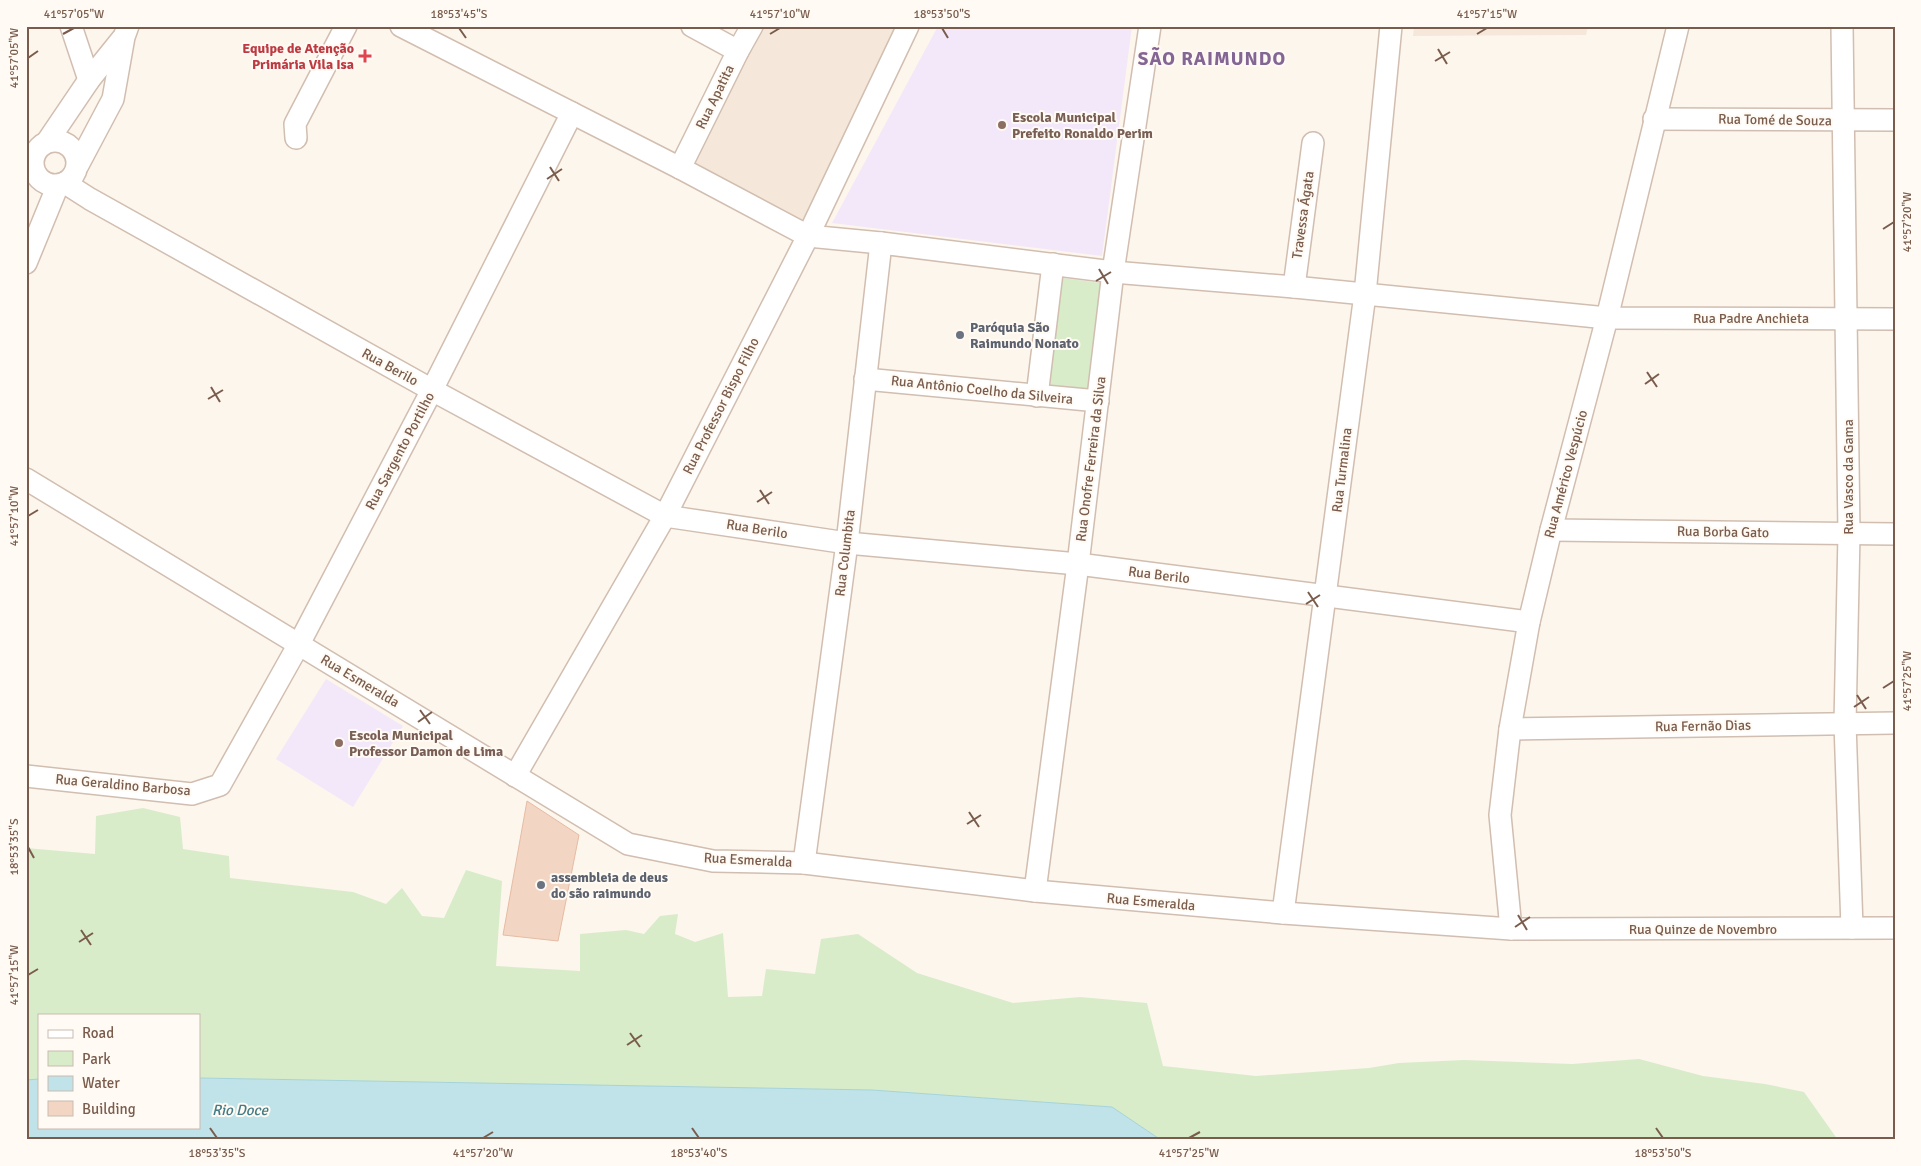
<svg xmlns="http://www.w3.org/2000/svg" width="1921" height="1166" font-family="Signika,sans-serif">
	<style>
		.residential { fill: #f5e8da }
		.education { fill: #f3e8fa }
		.green { fill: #d8ecc9 }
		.water { fill: #bfe3e8; stroke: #a5d3da }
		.building { fill: #f3d5c3; stroke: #e6bba3 }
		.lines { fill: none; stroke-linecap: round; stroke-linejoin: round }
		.minor-casing { stroke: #d1beb0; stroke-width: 24 }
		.minor { stroke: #fff; stroke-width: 21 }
		.ticks { fill: none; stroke: #7a5c4d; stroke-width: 2 }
		.health-dot { fill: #e0444e; stroke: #fffaf3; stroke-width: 2 }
		.education-dot { fill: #8d6e63; stroke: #fffaf3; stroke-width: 2 }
		.worship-dot { fill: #6b7280; stroke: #fffaf3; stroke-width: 2 }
		.labels { text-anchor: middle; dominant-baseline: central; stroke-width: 4; stroke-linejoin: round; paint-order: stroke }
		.health-label { font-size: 14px; font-weight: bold; fill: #be3a42; stroke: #fffaf3; text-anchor: end }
		.street-label { font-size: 14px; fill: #7a5c4d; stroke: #fffaf3 }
		.education-label { font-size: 14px; font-weight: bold; fill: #785e54; stroke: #fffaf3; text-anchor: start }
		.worship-label { font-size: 14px; font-weight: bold; fill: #5b616d; stroke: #fffaf3; text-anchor: start }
		.water-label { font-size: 15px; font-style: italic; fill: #437c86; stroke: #fffaf3 }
		.district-label { font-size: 19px; font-weight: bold; letter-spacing: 1px; fill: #846695; stroke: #fffaf3 }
		.neatline { fill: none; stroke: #7a5c4d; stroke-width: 2 }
		.ticks-label { font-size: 12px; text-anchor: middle; fill: #7a5c4d }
	</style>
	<rect width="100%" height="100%" fill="#fdf6ec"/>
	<g class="residential">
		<path d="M755,26H916L808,223L689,164Z"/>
		<path d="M1414,26H1588L1586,35L1413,36Z"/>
	</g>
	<g class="education">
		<path d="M938,26H1132L1102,256L832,223Z"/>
		<path d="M326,679L403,726L353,807L276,759Z"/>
	</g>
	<g class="green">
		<path d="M1056,277L1108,284L1095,399L1041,393Z"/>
		<path d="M143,808L180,817L183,849L229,856L230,878L353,892L386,904L402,888L422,916L444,918L466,870L502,881L496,966L580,971V934L626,930L644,934L660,916L678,914L675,934L695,942L723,933L728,997L762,996L766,969L815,974L821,939L858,934L917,973L1013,1003L1080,997L1147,1003L1163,1066L1256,1076L1369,1068L1399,1063L1464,1060L1572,1064L1639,1059L1703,1076L1765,1084L1804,1092L1838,1140H1161L1112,1107L872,1090L199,1078V1015H39V1079L26,1080V848L95,854L96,816Z"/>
	</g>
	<path class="water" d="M199,1078L872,1090L1112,1107L1161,1140H26V1080L39,1079V1127H199Z"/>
	<path class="building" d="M527,801L579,835L558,941L503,935Z"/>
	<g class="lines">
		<g class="minor-casing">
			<g id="minor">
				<path d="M71,26L89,80"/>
				<path d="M401,26L680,168L808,236L881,243L1113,272L1294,287L1607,318L1895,319"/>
				<path d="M692,26L738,51"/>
				<path d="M1842,26L1849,534L1845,723L1852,928"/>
				<path d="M1654,119L1895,120"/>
				<path d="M296,138L295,124L346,26"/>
				<circle cx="55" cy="163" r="22"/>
				<path d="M47,142L89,80L122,39"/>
				<path d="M78,165L113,99L124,37L128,26"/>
				<path d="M680,168L738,51L752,26"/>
				<path d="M65,183L90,199L432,390L665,516L847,543L1078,564L1529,622"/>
				<path d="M26,263L58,185"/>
				<path d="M1294,287L1313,143"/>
				<path d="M865,379L1098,401"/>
				<path d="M1037,396L1053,264"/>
				<path d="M26,479L628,844L713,861L804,863L1035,891L1283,913L1511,929L1895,928"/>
				<path d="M1551,530L1895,534"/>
				<path d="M1510,729L1895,723"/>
				<path d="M26,776L192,794L220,785L299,644L432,390L572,113"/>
				<path d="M515,776L665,516L808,236L908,26"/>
				<path d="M804,863L847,543L881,243"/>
				<path d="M1035,891L1078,564L1113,272L1150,26"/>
				<path d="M1283,913L1365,294L1391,26"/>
				<path d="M1511,929L1500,815L1510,729L1529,622L1551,530L1607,318L1678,26"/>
			</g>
		</g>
		<use href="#minor" class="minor"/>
	</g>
	<path class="ticks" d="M459,28L466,38M942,28L948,38M63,34L74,28M770,34L780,28M1477,34L1487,28M1438,49L1447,64M28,58L38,51M1435,61L1450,52M550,167L559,181M547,179L562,169M1883,229L1894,222M1099,269L1108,284M1096,281L1111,272M1647,372L1657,387M1645,384L1659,374M211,387L220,402M208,399L223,390M760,490L769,504M757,502L772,492M28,516L38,510M1308,592L1318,607M1306,604L1320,595M1883,688L1894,681M1857,695L1866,709M1854,707L1869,697M420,710L430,724M418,722L432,712M969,812L979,827M967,824L981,815M28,847L34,858M1518,915L1527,930M1515,927L1530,917M81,930L91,945M79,942L93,933M28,975L38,969M630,1033L640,1047M627,1045L642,1035M210,1128L217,1138M692,1128L699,1138M1656,1128L1663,1138M483,1138L493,1132M1189,1138L1200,1132"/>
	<path class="health-dot" d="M362.5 48.5h5v5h5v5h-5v5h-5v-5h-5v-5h5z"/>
	<g class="education-dot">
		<circle cx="1002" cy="125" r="5"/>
		<circle cx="339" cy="743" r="5"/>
	</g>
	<g class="worship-dot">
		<circle cx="960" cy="335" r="5"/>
		<circle cx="541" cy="885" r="5"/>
	</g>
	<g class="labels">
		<g class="health-label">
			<text x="354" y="48">Equipe de Atenção<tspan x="354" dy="16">Primária Vila Isa</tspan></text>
		</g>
		<g class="street-label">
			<text transform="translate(715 97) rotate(-64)">Rua Apatita</text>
			<text transform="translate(1775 120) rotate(1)">Rua Tomé de Souza</text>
			<text transform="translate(1303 215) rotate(-82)">Travessa Ágata</text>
			<text x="1751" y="318">Rua Padre Anchieta</text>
			<text transform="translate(390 367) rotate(29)">Rua Berilo</text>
			<text transform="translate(982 390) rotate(6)">Rua Antônio Coelho da Silveira</text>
			<text transform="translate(721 406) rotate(-63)">Rua Professor Bispo Filho</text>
			<text transform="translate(400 451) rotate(-62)">Rua Sargento Portilho</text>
			<text transform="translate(1091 459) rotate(-83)">Rua Onofre Ferreira da Silva</text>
			<text transform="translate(1342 470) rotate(-83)">Rua Turmalina</text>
			<text transform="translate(1566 474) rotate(-75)">Rua Américo Vespúcio</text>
			<text transform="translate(1848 477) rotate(-90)">Rua Vasco da Gama</text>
			<text transform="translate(757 529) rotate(9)">Rua Berilo</text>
			<text transform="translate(1723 532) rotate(1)">Rua Borba Gato</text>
			<text transform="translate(845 553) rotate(-83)">Rua Columbita</text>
			<text transform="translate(1159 575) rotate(7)">Rua Berilo</text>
			<text transform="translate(360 681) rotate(31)">Rua Esmeralda</text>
			<text transform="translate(1703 726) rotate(-1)">Rua Fernão Dias</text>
			<text transform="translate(123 785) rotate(5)">Rua Geraldino Barbosa</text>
			<text transform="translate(748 860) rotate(3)">Rua Esmeralda</text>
			<text transform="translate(1151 902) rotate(5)">Rua Esmeralda</text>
			<text x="1703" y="929">Rua Quinze de Novembro</text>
		</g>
		<g class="education-label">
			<text x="1012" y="117">Escola Municipal<tspan x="1012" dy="16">Prefeito Ronaldo Perim</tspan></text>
			<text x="349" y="735">Escola Municipal<tspan x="349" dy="16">Professor Damon de Lima</tspan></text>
		</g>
		<g class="worship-label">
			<text x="970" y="327">Paróquia São<tspan x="970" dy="16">Raimundo Nonato</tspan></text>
			<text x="551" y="877">assembleia de deus<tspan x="551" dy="16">do são raimundo</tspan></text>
		</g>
		<g class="water-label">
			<text x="240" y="1110">Rio Doce</text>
		</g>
		<g class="district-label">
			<text x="1212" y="59">SÃO RAIMUNDO</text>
		</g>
	</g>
	<rect width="1921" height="1166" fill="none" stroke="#fffaf3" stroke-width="55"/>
	<rect x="38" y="1014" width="162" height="115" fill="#fffaf3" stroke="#cabbb1"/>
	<rect x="48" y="1030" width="25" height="8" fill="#ffffff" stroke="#cabbb1"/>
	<text x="82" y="1038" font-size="15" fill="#7a5c4d">Road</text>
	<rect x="48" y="1051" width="25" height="15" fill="#d8ecc9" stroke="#cabbb1"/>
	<text x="82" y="1064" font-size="15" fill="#7a5c4d">Park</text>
	<rect x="48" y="1076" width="25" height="15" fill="#bfe3e8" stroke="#cabbb1"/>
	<text x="82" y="1088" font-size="15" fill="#7a5c4d">Water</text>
	<rect x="48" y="1101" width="25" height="15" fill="#f3d5c3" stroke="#cabbb1"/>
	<text x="82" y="1114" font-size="15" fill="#7a5c4d">Building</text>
	<rect x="28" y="28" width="1866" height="1110" class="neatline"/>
	<g class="ticks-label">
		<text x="74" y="18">41°57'05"W</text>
		<text x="459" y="18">18°53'45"S</text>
		<text x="780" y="18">41°57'10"W</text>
		<text x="942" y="18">18°53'50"S</text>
		<text x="1487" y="18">41°57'15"W</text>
		<text transform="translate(14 58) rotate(-90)" y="4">41°57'05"W</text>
		<text transform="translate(1907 222) rotate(-90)" y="4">41°57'20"W</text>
		<text transform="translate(14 516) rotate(-90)" y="4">41°57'10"W</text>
		<text transform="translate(1907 681) rotate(-90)" y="4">41°57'25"W</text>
		<text transform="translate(14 847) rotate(-90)" y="4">18°53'35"S</text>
		<text transform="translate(14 975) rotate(-90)" y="4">41°57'15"W</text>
		<text x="217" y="1157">18°53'35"S</text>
		<text x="483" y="1157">41°57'20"W</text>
		<text x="699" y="1157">18°53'40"S</text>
		<text x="1189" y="1157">41°57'25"W</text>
		<text x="1663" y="1157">18°53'50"S</text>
	</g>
</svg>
